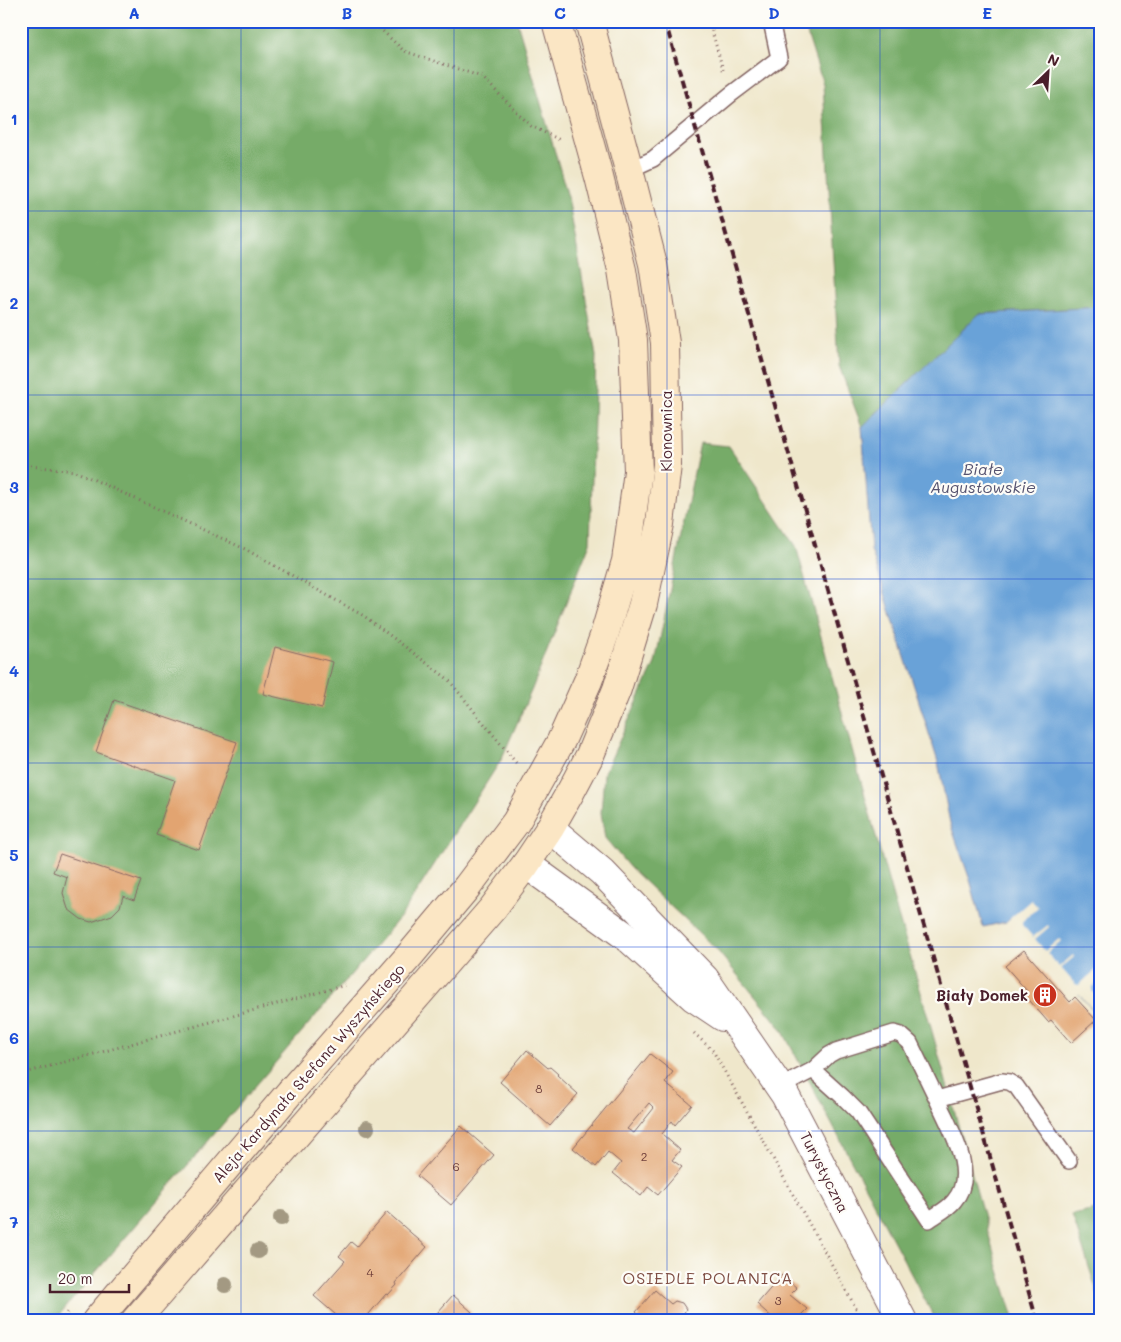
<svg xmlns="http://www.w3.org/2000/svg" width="1121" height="1342" font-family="Mali,sans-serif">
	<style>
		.forest { fill: #76ab68; stroke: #60654a }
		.water { fill: #69a2d8; stroke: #5a6082 }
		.pier { fill: #efe7cb }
		.building { fill: #e2a471; fill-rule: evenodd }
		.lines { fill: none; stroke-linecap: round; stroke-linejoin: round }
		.service-casing { stroke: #846563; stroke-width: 18 }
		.minor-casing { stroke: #846563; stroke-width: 30 }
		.secondary-casing { stroke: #846563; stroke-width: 30 }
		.path { stroke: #846563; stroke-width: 3; stroke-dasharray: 1 4; stroke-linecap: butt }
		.service { stroke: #fff; stroke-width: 15 }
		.minor { stroke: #fff; stroke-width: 28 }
		.secondary { stroke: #fbe6c4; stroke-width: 28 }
		.rail { stroke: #4a1f2b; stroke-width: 4; stroke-dasharray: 8 4; stroke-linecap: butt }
		.tree { fill: #a39982 }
		.grid { fill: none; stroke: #1d4ed8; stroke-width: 1; stroke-opacity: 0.55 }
		.labels { text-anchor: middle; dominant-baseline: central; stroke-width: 4.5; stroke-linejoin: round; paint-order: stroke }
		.number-label { font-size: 12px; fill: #70403c }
		.street-label { font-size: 15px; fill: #4a1f2b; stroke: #fdfcf7 }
		.poi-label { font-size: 15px; font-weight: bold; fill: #4a1f2b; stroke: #fdfcf7; text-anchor: end }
		.water-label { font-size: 16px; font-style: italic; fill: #565370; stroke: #fdfcf7 }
		.neighbourhood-label { font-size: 16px; letter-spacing: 1px; fill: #7f4e44; stroke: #fdfcf7 }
		.neatline { fill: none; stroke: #1d4ed8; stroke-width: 2 }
		.grid-label { font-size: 16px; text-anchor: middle; font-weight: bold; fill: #1d4ed8 }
	</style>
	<rect width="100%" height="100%" fill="#fdfcf7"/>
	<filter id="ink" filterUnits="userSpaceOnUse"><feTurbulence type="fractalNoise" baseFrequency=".02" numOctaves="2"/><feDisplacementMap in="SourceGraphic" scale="10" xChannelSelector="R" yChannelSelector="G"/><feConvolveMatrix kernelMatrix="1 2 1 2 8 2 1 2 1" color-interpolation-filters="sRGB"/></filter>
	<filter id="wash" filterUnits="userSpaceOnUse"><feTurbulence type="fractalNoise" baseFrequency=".0096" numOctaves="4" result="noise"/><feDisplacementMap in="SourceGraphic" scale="20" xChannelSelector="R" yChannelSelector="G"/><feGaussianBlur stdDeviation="1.12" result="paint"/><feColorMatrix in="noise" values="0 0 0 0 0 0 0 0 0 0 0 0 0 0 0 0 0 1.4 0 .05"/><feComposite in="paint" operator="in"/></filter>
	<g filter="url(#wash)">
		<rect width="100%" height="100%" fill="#efe7cb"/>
		<g class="forest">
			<path d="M21,21H517L568,197L596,356L590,543L532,689L501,760L402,915L54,1321H21Z"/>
			<path d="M803,21H1100V307L979,314L862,427L839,366L823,84Z"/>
			<path d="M700,443L729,446L796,546L895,905L925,1006L997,1264L1015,1321H936L781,1028L716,949L630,868L605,838L601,813L604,774L655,663Z"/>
			<path d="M1100,1209V1301L1072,1215Z"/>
		</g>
		<path class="water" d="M1100,307V1018L1011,918L1006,922L983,927L970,880L950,823L938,762L871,550L862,427L979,314Z"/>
		<path class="pier" d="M1031,900L1038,907L1022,922V925L1033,937L1048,925L1049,927L1035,939L1045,951L1059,939L1061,941L1047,953L1059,967L1073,955L1074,957L1061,968L1075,984L1079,985L1100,966V980L1092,988V991L1100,1001V1018L1079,994L1077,995L1010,921L1007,924L1006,922Z"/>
		<g id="blocks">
			<g class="building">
				<path d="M275,647L333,662L322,708L263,694Z"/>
				<path d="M114,700L237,742L199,850L156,835L175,780L96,752Z"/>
				<path d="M60,854L141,881L134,900L123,896L120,907L112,915L91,922L81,919L68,909L63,893L67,877L53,872Z"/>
				<path d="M1024,950L1070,1002L1075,997L1096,1020L1071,1043L1051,1020L1048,1022L1024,994L1027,991L1005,966Z"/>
				<path d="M527,1050L548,1068L550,1067L558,1074L557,1075L578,1094L550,1126L500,1082Z"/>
				<path d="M650,1054L673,1072L665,1083L692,1105L675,1125L672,1121L662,1134L680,1150L672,1160L682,1167L658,1195L648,1187L641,1196L613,1173L621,1163L608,1152L596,1167L573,1148ZM649,1103L654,1108L634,1133L627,1129Z"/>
				<path d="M461,1126L494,1155L451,1205L417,1176Z"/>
				<path d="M387,1212L427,1247L396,1283L397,1285L388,1295L386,1294L363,1321H343L314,1296L345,1261L339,1256L351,1242L357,1247Z"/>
				<path d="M782,1275L797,1288L790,1295L807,1309L801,1315L808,1321H776L757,1304Z"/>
				<path d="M655,1290L671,1304L675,1301L682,1303L686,1309L683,1315L690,1321H636L640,1316L636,1312Z"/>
				<path d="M453,1295L472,1312L464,1321H430Z"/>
			</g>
		</g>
	</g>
	<g filter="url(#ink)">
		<use href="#blocks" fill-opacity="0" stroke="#846563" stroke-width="1"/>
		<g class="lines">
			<g class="service-casing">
				<g id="service">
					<path d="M629,170L653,159L730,95L779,58L771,21"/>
					<path d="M813,1070L829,1055L836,1051L894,1033L901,1035L910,1043L937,1099"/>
					<path d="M780,1087L813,1070L843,1097L858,1112L929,1220C937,1214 948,1209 954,1201C979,1173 949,1128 937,1099L1002,1081L1009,1082L1016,1086L1069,1161"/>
				</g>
			</g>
			<g class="minor-casing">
				<g id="minor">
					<path d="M550,828L602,872L705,979L785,1095L903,1321"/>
					<path d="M526,864L628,938L693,997L723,1017"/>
				</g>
			</g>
			<g class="secondary-casing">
				<g id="secondary">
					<path d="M96,1321L291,1091L410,955L467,887L516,822L561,741L588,681L604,636L626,561L638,471L633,340L622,270L599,177L556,21"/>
					<path d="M135,1321L493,908L526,864L550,828L571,791L590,755L617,689L643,604L660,524L667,465L665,343L653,264L629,170L589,21"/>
				</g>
			</g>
			<g class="path">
				<path d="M372,21L404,51L482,77L531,126L560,140"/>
				<path d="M682,21V24L692,21"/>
				<path d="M709,21L724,73"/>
				<path d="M21,465L75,471L245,549L364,616L448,679L517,764"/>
				<path d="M694,1033L713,1051L749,1115L863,1321"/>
				<path d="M21,1074L346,985"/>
				<path d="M61,1321L70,1310"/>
			</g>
			<use href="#service" class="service"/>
			<use href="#minor" class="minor"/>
			<use href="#secondary" class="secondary"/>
			<path class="rail" d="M665,21L1037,1321"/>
		</g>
		<g class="tree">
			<circle cx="367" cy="1128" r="8"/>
			<circle cx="281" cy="1218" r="8"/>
			<circle cx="258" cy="1251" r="8"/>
			<circle cx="225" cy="1285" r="8"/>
		</g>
	</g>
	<path class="grid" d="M241,21V1321M454,21V1321M667,21V1321M880,21V1321M21,211H1100M21,395H1100M21,579H1100M21,763H1100M21,947H1100M21,1131H1100"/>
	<defs>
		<g id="building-disc" transform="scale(1.25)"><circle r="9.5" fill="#c8321e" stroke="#fdfcf7"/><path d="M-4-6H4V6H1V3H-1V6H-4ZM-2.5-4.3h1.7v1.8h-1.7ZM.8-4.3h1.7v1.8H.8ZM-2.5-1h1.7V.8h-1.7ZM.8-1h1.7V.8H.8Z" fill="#fff"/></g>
	</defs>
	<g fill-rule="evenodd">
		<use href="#building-disc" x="1045" y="995"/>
	</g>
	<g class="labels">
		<g class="number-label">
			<text x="539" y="1088">8</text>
			<text x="644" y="1156">2</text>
			<text x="456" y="1166">6</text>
			<text x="370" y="1272">4</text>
			<text x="778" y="1300">3</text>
		</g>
		<g class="street-label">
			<text transform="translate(666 431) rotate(-90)">Klonownica</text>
			<text transform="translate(308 1073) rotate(-49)">Aleja Kardynała Stefana Wyszyńskiego</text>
			<text transform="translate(825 1172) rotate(63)">Turystyczna</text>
		</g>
		<g class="poi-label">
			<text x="1028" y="995">Biały Domek</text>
		</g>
		<g class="water-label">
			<text x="983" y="468">Białe<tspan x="983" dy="18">Augustowskie</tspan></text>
		</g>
		<g class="neighbourhood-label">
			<text x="708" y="1277">OSIEDLE POLANICA</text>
		</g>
	</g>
	<rect width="1121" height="1342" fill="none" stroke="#fdfcf7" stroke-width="55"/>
	<g transform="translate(1048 72) rotate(25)" stroke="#fdfcf7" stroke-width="4" paint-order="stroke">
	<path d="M0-4L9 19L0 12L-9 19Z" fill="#4a1f2b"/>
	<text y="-8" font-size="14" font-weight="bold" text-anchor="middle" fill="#4a1f2b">N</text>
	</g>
	<path d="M50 1284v8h79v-8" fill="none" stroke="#4a1f2b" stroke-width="2.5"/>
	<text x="58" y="1284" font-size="15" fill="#4a1f2b" stroke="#fdfcf7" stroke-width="4" paint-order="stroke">20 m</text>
	<rect x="28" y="28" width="1066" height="1286" class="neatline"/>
	<g class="grid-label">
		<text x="134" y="19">A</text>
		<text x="347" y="19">B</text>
		<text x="560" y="19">C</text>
		<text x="774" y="19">D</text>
		<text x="987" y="19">E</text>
		<text x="14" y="125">1</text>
		<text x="14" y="309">2</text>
		<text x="14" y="493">3</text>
		<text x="14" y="677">4</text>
		<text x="14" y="861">5</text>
		<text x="14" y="1044">6</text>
		<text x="14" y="1228">7</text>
	</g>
</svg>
